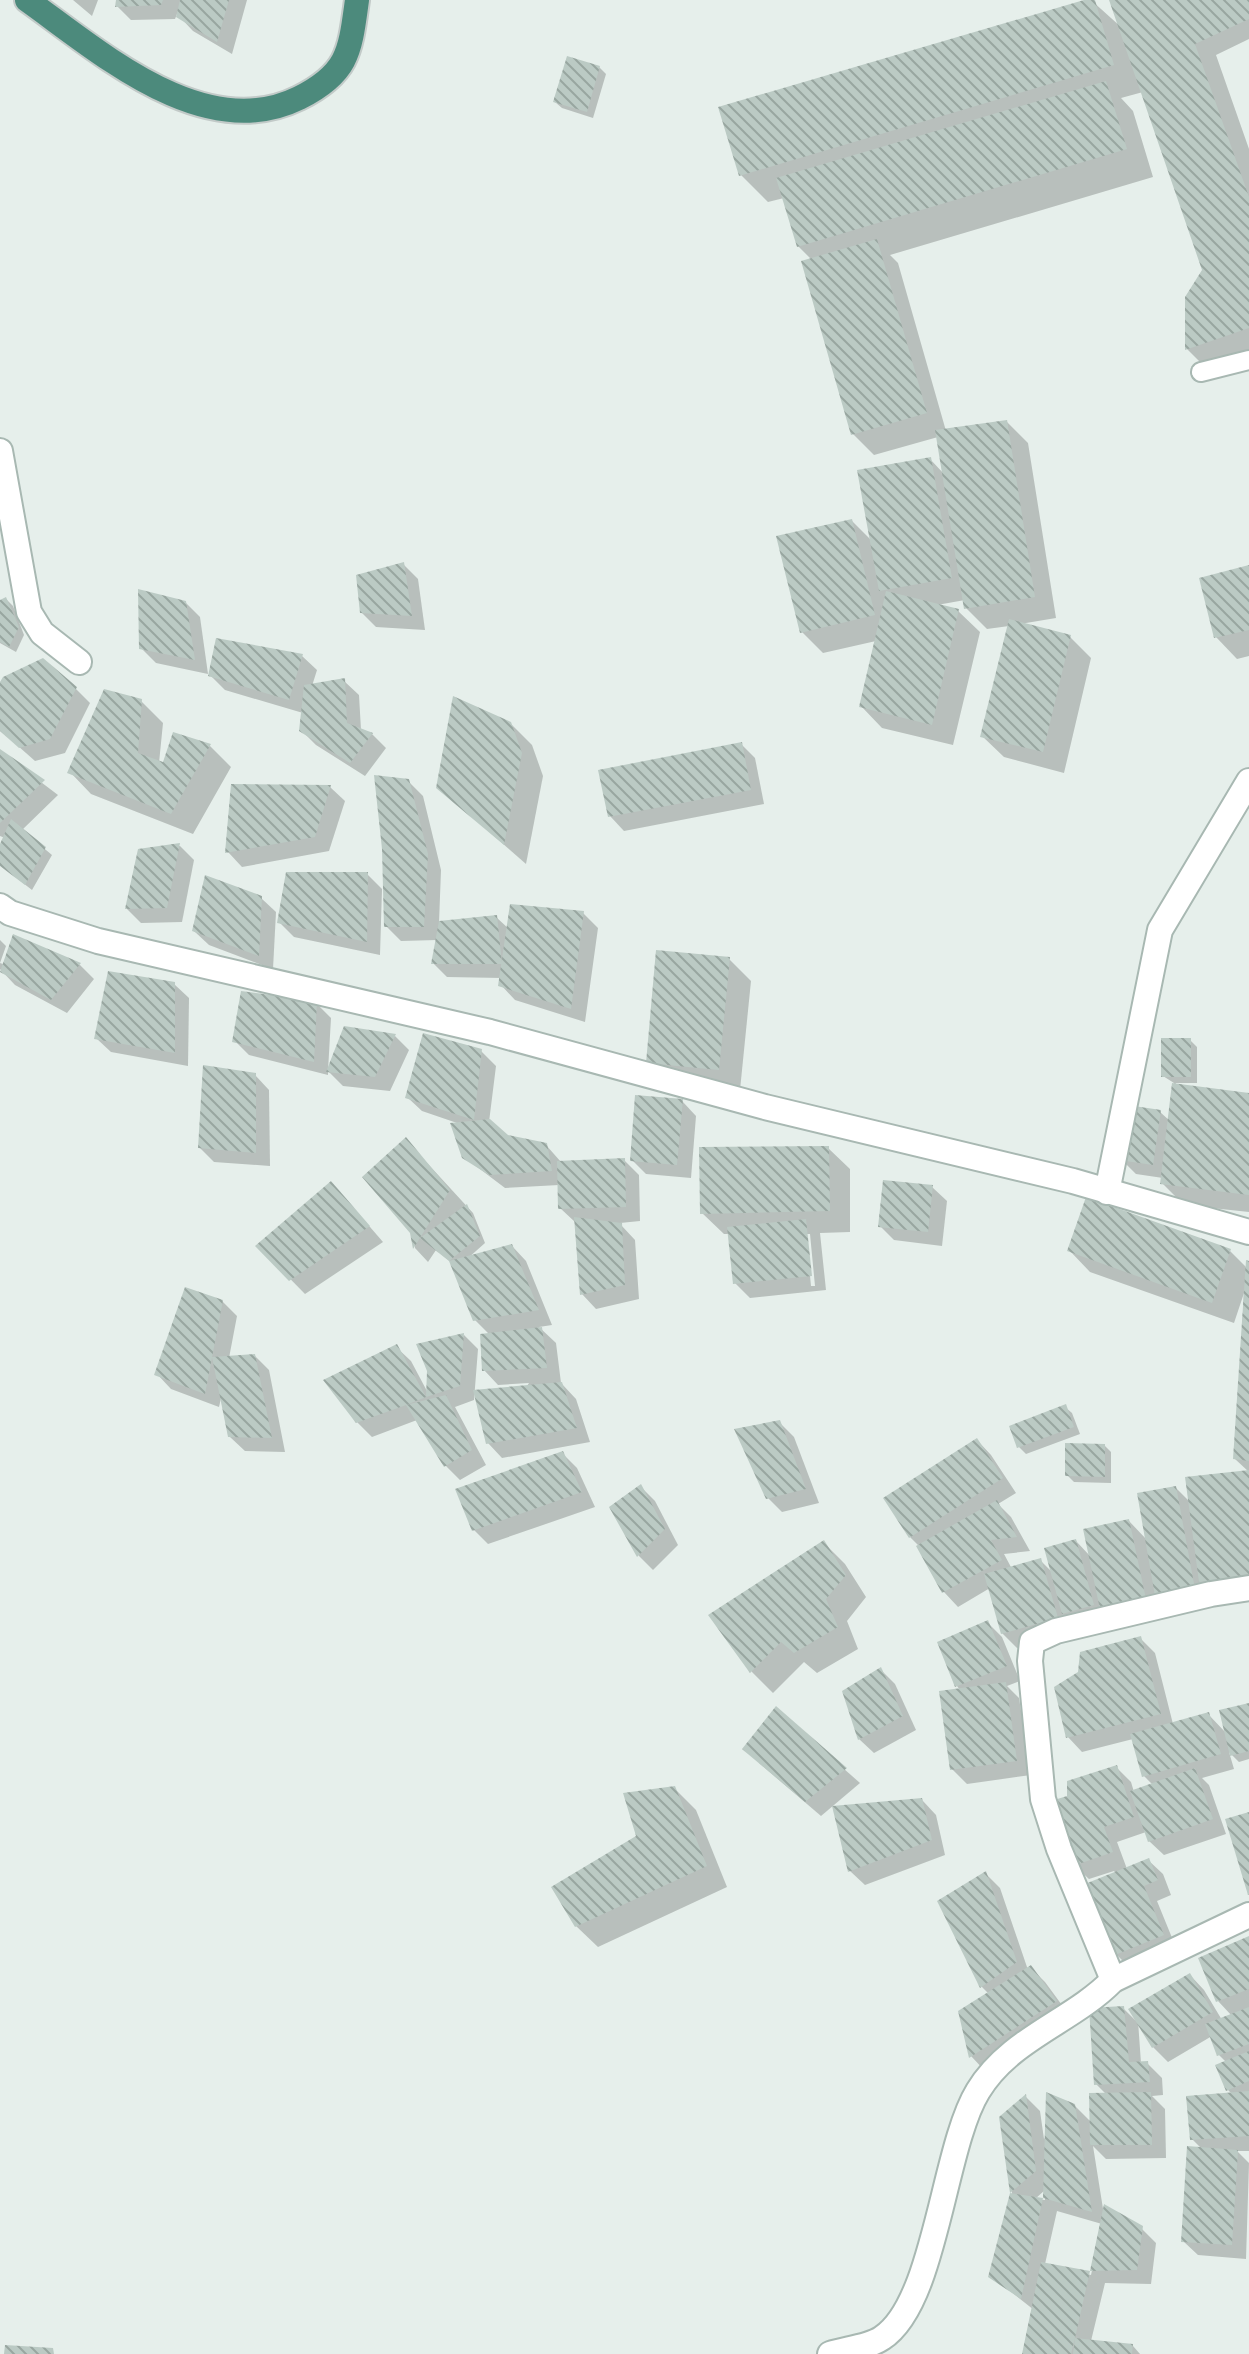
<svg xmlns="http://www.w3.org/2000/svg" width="1249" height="2354" font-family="'Work Sans',sans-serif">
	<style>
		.shadow { fill: #0003; fill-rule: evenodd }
		.building { fill: url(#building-back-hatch) }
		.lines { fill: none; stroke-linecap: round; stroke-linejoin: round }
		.service-casing { stroke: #a8b8b2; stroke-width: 22 }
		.minor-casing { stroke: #a8b8b2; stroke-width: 28 }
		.trunk-casing { stroke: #c2cac8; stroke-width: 28 }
		.service { stroke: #fff; stroke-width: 18 }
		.minor { stroke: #fff; stroke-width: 24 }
		.trunk { stroke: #4c8a7c; stroke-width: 24 }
	</style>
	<defs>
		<pattern id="building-back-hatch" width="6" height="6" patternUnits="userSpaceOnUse" patternTransform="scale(2)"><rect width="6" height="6" fill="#bbcac4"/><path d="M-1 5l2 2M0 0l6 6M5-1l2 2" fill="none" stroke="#98a6a0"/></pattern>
	</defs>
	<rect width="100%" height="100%" fill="#e6efeb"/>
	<g class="shadow">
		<path d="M73,0H98L92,16Z"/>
		<path d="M118,0H247L232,54L193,31L177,14L175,19L131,20L117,6Z"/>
		<path d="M1091,0L1121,27L1112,0H1249V39L1216,55L1249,149V364L1214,376L1187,349L1204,270L1143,92L1121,98L1133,111L1153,177L890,255L898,263L946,431L1007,422L1028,443L1056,618L1020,624L1070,637L1091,658L1064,773L1004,757L982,736L1009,626L987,629L966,608L965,600L937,605L958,611L980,632L953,745L882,728L861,706L876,641L823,653L802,632L852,521L872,541L930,459L944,474L938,437L874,455L853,434L812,260L798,246L784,198L768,202L741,175Z"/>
		<path d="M599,67L606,74L593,118L562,108L555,102Z"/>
		<path d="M403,564L418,579L425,630L376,627L362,613Z"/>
		<path d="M1249,567V656L1237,659L1216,637Z"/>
		<path d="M6,599L13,606L24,635L16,652L0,643V602Z"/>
		<path d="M185,602L200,617L208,674L156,663L141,648Z"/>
		<path d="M302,656L317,670L312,686L344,681L359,695L361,730L372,734L386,748L365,776L316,745L301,730L303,713L225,690L211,676Z"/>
		<path d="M0,687L75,688L90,703L65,753L35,761L0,730Z"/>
		<path d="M141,701L163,723L159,763L164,765L174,735L210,746L231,767L193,834L91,794L70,772Z"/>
		<path d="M510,723L532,745L543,776L526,864L438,787Z"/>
		<path d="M741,744L755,758L764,804L624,831L610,816Z"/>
		<path d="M0,751L58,795L22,830L52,855L32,890L0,865V849L5,838L0,836Z"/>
		<path d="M408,781L423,796L441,870L439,923L496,917L509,929L583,913L598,928L585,1022L515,1000L501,985L502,978L447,977L433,963L437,940L401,941L386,926Z"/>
		<path d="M330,787L345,801L329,851L242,867L228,852Z"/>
		<path d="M180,846L194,860L182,922L141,923L127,909L139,851Z"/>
		<path d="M367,874L382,889L380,955L294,937L279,922Z"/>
		<path d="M261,898L276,912L273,969L209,945L194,931Z"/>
		<path d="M14,937L80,965L94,979L67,1013L15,985L0,969V940L6,946L0,963L3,964Z"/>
		<path d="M729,959L751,981L740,1090L670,1084L648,1062Z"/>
		<path d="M174,984L189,998L188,1066L111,1052L96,1038Z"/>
		<path d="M316,1003L331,1018L328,1071L395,1036L409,1050L390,1091L343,1086L328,1071V1075L249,1055L235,1041Z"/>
		<path d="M1190,1040L1197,1047V1083H1176L1175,1086L1249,1095V1212L1184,1205L1162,1183L1163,1178L1136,1174L1121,1159L1160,1112L1170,1121L1174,1083L1163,1076Z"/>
		<path d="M481,1051L496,1066L489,1122L507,1137L546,1145L561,1162L624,1160L639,1175L640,1221L610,1224L621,1225L635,1240L639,1299L596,1309L582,1294L575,1222L560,1208L559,1185L505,1188L464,1157L460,1124L422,1111L407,1097Z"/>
		<path d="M255,1075L269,1090L270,1166L214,1162L200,1148Z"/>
		<path d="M682,1101L696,1116L691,1178L646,1174L632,1160Z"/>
		<path d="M406,1140L473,1213L485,1243L467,1259L512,1246L526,1261L552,1325L539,1327L556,1343L561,1383L576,1399L590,1442L502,1458L488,1443L529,1383L498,1385L484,1370L490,1335L475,1320L452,1263L436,1250L428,1262L415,1248Z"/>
		<path d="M828,1148L850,1169V1232L820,1233L826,1290L750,1298L735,1283L730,1234H724L702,1213ZM806,1234H810L815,1286H811Z"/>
		<path d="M932,1187L947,1201L942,1246L894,1240L880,1226Z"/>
		<path d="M345,1198L383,1242L305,1294L258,1246Z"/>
		<path d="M1087,1199L1230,1251L1247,1268L1249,1263V1600L1155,1593L1161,1618L1079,1627L1067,1615L1071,1633L1017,1648L1002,1633L990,1588L958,1607L944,1592L919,1546L910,1537L977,1440L991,1455L1016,1493L998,1504L1011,1517L1030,1551L1004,1554L1012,1569L1041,1561L1053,1573L1076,1541L1090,1556L1129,1521L1147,1540L1176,1488L1191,1503L1249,1472L1235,1459L1244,1293L1234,1323L1090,1272L1069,1250Z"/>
		<path d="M222,1301L237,1316L229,1358L255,1356L269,1370L285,1452L245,1451L230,1437L222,1394L219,1407L171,1389L157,1374Z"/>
		<path d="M464,1335L478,1349L474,1400L455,1407L486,1465L460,1480L446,1466L417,1420L372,1437L357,1422L396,1347L411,1361L428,1393Z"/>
		<path d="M1065,1407L1072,1413L1080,1434L1026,1454L1019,1447Z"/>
		<path d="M779,1422L794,1437L819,1503L782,1512L768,1498Z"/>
		<path d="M1104,1445L1111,1452V1483L1074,1482L1067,1475Z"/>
		<path d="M562,1453L577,1468L595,1507L488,1544L474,1530Z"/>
		<path d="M641,1487L655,1501L678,1545L653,1570L639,1556L612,1508Z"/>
		<path d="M824,1543L845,1564L866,1597L847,1621L858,1649L817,1673L804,1662L773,1693L752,1672L711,1616Z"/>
		<path d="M988,1623L1002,1637L1020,1681L1007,1686L1019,1698L1031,1775L967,1784L952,1769L960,1690L957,1686Z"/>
		<path d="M1141,1639L1155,1653L1173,1724L1208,1714L1226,1733L1249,1705V1759L1239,1762L1229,1752L1234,1769L1202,1778L1209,1785L1226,1834L1164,1855L1149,1841L1146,1832L1117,1842L1127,1869L1148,1860L1163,1874L1171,1895L1157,1901L1177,1950L1131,1969L1116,1954V1874L1114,1871L1089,1879L1074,1865L1069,1797L1116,1767L1131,1782L1134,1792L1153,1785L1144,1776L1133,1739L1082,1752L1068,1737Z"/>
		<path d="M881,1670L895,1684L916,1730L874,1753L859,1739Z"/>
		<path d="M776,1709L860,1783L821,1816L759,1763Z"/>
		<path d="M674,1788L696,1810L727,1887L598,1947L576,1926Z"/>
		<path d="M922,1800L936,1815L945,1855L865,1885L850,1871Z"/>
		<path d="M986,1874L1000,1888L1028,1970L1031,1968L1045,1982L1070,2016L985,2071L971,2056L989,1994L982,1987L939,1902Z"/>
		<path d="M1249,1938V2151H1237L1249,2163L1246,2259L1198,2255L1183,2241L1202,2149L1192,2139L1232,2094L1228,2090L1227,2063L1219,2055L1212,2036L1168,2062L1153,2047L1138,2021L1141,2063H1147L1162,2078L1163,2095L1152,2096L1165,2109L1166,2158L1106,2159L1093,2146L1104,2215L1141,2228L1156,2243L1151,2284L1105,2283L1091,2341L1133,2346L1140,2354H1025L1034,2310L991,2276L1012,2193L1001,2118L1026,2097L1040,2111L1044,2139L1074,2105L1092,2123L1107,2095L1096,2084L1123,2008L1135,2020L1190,1975L1204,1990L1222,2020L1232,2016L1218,2001L1201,1959ZM1045,2190V2200L1035,2199ZM1057,2211L1102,2224L1091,2275L1045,2264Z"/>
	</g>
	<g class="building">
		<path d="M116,0H163L161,5L115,7Z"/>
		<path d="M180,0H229L217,42L176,17Z"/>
		<path d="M1084,0H1095L1114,65L739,176L718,107Z"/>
		<path d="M1109,0H1249V19L1195,44L1249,197V328L1185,350V297L1202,270Z"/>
		<path d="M567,56L600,66L587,112L553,102Z"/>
		<path d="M1106,81L1127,149L797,247L776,178Z"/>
		<path d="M877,239L927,413L851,435L801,261Z"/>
		<path d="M1007,420L1035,597L964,609L935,430Z"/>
		<path d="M931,457L952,578L879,591L857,470Z"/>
		<path d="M852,519L875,615L800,633L776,536Z"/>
		<path d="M404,562L412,616L360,613L356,575Z"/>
		<path d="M1249,565V630L1214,638L1199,578Z"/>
		<path d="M138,589L186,601L195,660L139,649Z"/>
		<path d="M886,591L959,609L932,725L859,707Z"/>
		<path d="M6,597L19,627L9,647L0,642V600Z"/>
		<path d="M1009,619L1071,635L1043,752L980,737Z"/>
		<path d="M216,638L303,654L289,700L208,676Z"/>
		<path d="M43,658L77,687L50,739L19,748L0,731V682L3,677Z"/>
		<path d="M345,678L347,723L373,733L350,763L299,731L304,685Z"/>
		<path d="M104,689L142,699L138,753L163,762L173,732L211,744L171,814L67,773Z"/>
		<path d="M453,696L511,722L522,753L504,845L436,788Z"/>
		<path d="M742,742L751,790L608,817L598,770Z"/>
		<path d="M0,749L45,780L0,823Z"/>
		<path d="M374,775L409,779L428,854L424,927H384L382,849Z"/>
		<path d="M231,784L331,785L315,837L225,853Z"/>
		<path d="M11,819L46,847L25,885L0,866V844Z"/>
		<path d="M180,843L167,908L125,909L138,849Z"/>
		<path d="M286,872H368L367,942L277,923Z"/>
		<path d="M205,875L262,896L259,956L192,931Z"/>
		<path d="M510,904L584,911L571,1009L498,986Z"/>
		<path d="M497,915L502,964H431L439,921Z"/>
		<path d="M13,934L81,963L51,1000L0,972Z"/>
		<path d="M656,950L730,957L719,1070L646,1063Z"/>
		<path d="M108,971L175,982V1053L94,1039Z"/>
		<path d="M241,991L317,1001L314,1062L232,1042Z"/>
		<path d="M344,1026L396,1034L375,1077L326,1072Z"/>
		<path d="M423,1033L482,1049L474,1120L405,1098Z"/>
		<rect x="1161" y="1038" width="30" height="39"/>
		<path d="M203,1065L256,1073V1153L198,1148Z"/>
		<path d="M1172,1083L1249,1093V1195L1160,1184Z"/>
		<path d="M635,1095L683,1099L677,1165L630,1161Z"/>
		<path d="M1127,1105L1161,1110L1153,1165L1119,1160Z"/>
		<path d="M490,1119L508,1135L547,1143L552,1171L489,1175L462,1158L450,1123Z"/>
		<path d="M406,1137L450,1190L413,1249L410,1233L362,1177Z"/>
		<path d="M829,1146L830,1211L700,1214L699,1147Z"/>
		<path d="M625,1158L626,1207L558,1209L557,1161Z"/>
		<path d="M883,1180L933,1185L928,1232L878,1227Z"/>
		<path d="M331,1181L370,1226L289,1281L255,1246Z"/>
		<path d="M1086,1197L1231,1249L1212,1303L1067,1251Z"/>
		<path d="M467,1204L480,1236L449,1261L420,1238Z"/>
		<path d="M574,1217L622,1223L625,1285L580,1295Z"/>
		<path d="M806,1219L812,1276L733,1284L727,1227Z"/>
		<path d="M512,1244L539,1310L473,1321L449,1261Z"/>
		<path d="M1246,1260L1249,1261V1461L1233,1459Z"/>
		<path d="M185,1287L223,1300L205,1394L154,1375Z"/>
		<path d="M542,1327L547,1368L482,1371L480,1334Z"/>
		<path d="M464,1333L460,1386L426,1397L427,1371L416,1344Z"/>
		<path d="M397,1344L426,1397L406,1405L446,1395L472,1450L444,1467L406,1405L356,1423L323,1380Z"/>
		<path d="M255,1354L272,1438L228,1437L212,1357Z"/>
		<path d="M562,1382L577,1428L486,1444L473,1390Z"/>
		<path d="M1066,1404L1074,1427L1017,1448L1009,1426Z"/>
		<path d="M780,1420L806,1489L766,1499L734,1429Z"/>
		<path d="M977,1438L1003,1478L909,1538L883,1498Z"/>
		<path d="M1065,1443L1105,1444V1477L1065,1476Z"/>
		<path d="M563,1451L582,1492L472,1531L455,1489Z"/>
		<path d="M1249,1470V1576L1199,1582L1185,1477Z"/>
		<path d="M641,1484L665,1529L637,1557L609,1507Z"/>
		<path d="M1176,1486L1195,1589L1155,1596L1137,1493Z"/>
		<path d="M997,1500L1017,1537L991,1540L1002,1560L942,1593L916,1546Z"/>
		<path d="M1129,1519L1147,1604L1101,1614L1083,1529Z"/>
		<path d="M1076,1539L1094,1605L1062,1614L1044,1548Z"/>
		<path d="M824,1540L846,1575L826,1599L838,1627L794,1653L781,1642L750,1673L708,1615Z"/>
		<path d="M1041,1558L1058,1618L1001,1634L984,1574Z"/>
		<path d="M988,1620L1007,1666L955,1687L937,1642Z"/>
		<path d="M1141,1636L1161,1714L1066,1738L1054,1687L1078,1672L1080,1652Z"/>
		<path d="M881,1667L903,1716L858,1740L842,1691Z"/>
		<path d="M1006,1682L1017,1761L950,1770L939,1691Z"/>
		<path d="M1249,1703V1751L1230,1756L1219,1710Z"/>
		<path d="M776,1706L847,1768L805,1802L742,1749Z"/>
		<path d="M1209,1712L1221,1754L1142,1777L1130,1734Z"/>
		<path d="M1117,1765L1134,1817L1104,1827L1113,1852L1073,1866L1051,1801L1067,1796V1781Z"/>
		<path d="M1195,1768L1213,1819L1148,1842L1130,1791Z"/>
		<path d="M675,1786L707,1866L575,1927L551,1887L636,1836L623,1793Z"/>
		<path d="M922,1798L932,1840L848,1872L832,1806Z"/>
		<path d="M1249,1812V1895H1248L1225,1819Z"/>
		<path d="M1149,1858L1158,1880L1144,1886L1164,1935L1115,1955L1085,1884Z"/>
		<path d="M986,1871L1017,1962L980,1988L937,1901Z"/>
		<path d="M1249,1936V1989L1216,2002L1198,1958Z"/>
		<path d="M1031,1965L1057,2001L969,2058L958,2011Z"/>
		<path d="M1190,1973L1213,2012L1152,2048L1128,2009Z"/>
		<path d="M1124,2006L1129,2062L1148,2061L1150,2082L1094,2085L1089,2008Z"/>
		<path d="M1249,2007V2044L1217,2056L1205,2024Z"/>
		<path d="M1249,2051V2081L1226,2091L1215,2065Z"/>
		<path d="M1249,2091V2136L1190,2140L1186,2096Z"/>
		<path d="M1046,2092L1075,2104L1092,2212L1043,2198L1021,2299L988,2277L1010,2193L1043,2198Z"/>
		<path d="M1151,2092L1152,2145H1090L1089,2093Z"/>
		<path d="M1026,2094L1036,2171L1010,2193L999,2117Z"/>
		<path d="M1187,2146L1238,2150L1232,2245L1181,2242Z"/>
		<path d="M1104,2204L1143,2226L1137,2270L1090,2271Z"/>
		<path d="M1041,2262L1090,2271L1075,2338L1133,2344L1132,2354H1073L1075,2338L1071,2354H1022Z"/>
		<path d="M5,2345L53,2348L54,2354H4Z"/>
	</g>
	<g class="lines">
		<g class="service-casing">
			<path id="service" d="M1201,372L1249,360"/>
		</g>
		<g class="minor-casing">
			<g id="minor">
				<path d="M0,451L29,612L42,633L79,662"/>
				<path d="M0,906L10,913L98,941L490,1032L765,1107L1073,1181L1249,1232"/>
				<path d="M1107,1192L1160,930L1249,781"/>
				<path d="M1113,1980L1059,1849L1043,1799L1030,1661L1032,1642L1056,1631L1211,1594L1249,1588"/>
				<path d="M830,2354C845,2349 869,2347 882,2338C936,2303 943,2148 978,2091C1010,2038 1072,2022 1113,1980L1249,1915"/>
			</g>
		</g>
		<g class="trunk-casing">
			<path id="trunk" d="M27,0C100,52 204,145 299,98C349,73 350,51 357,0"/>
		</g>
		<use href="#service" class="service"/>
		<use href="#minor" class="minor"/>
		<use href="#trunk" class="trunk"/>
	</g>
</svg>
